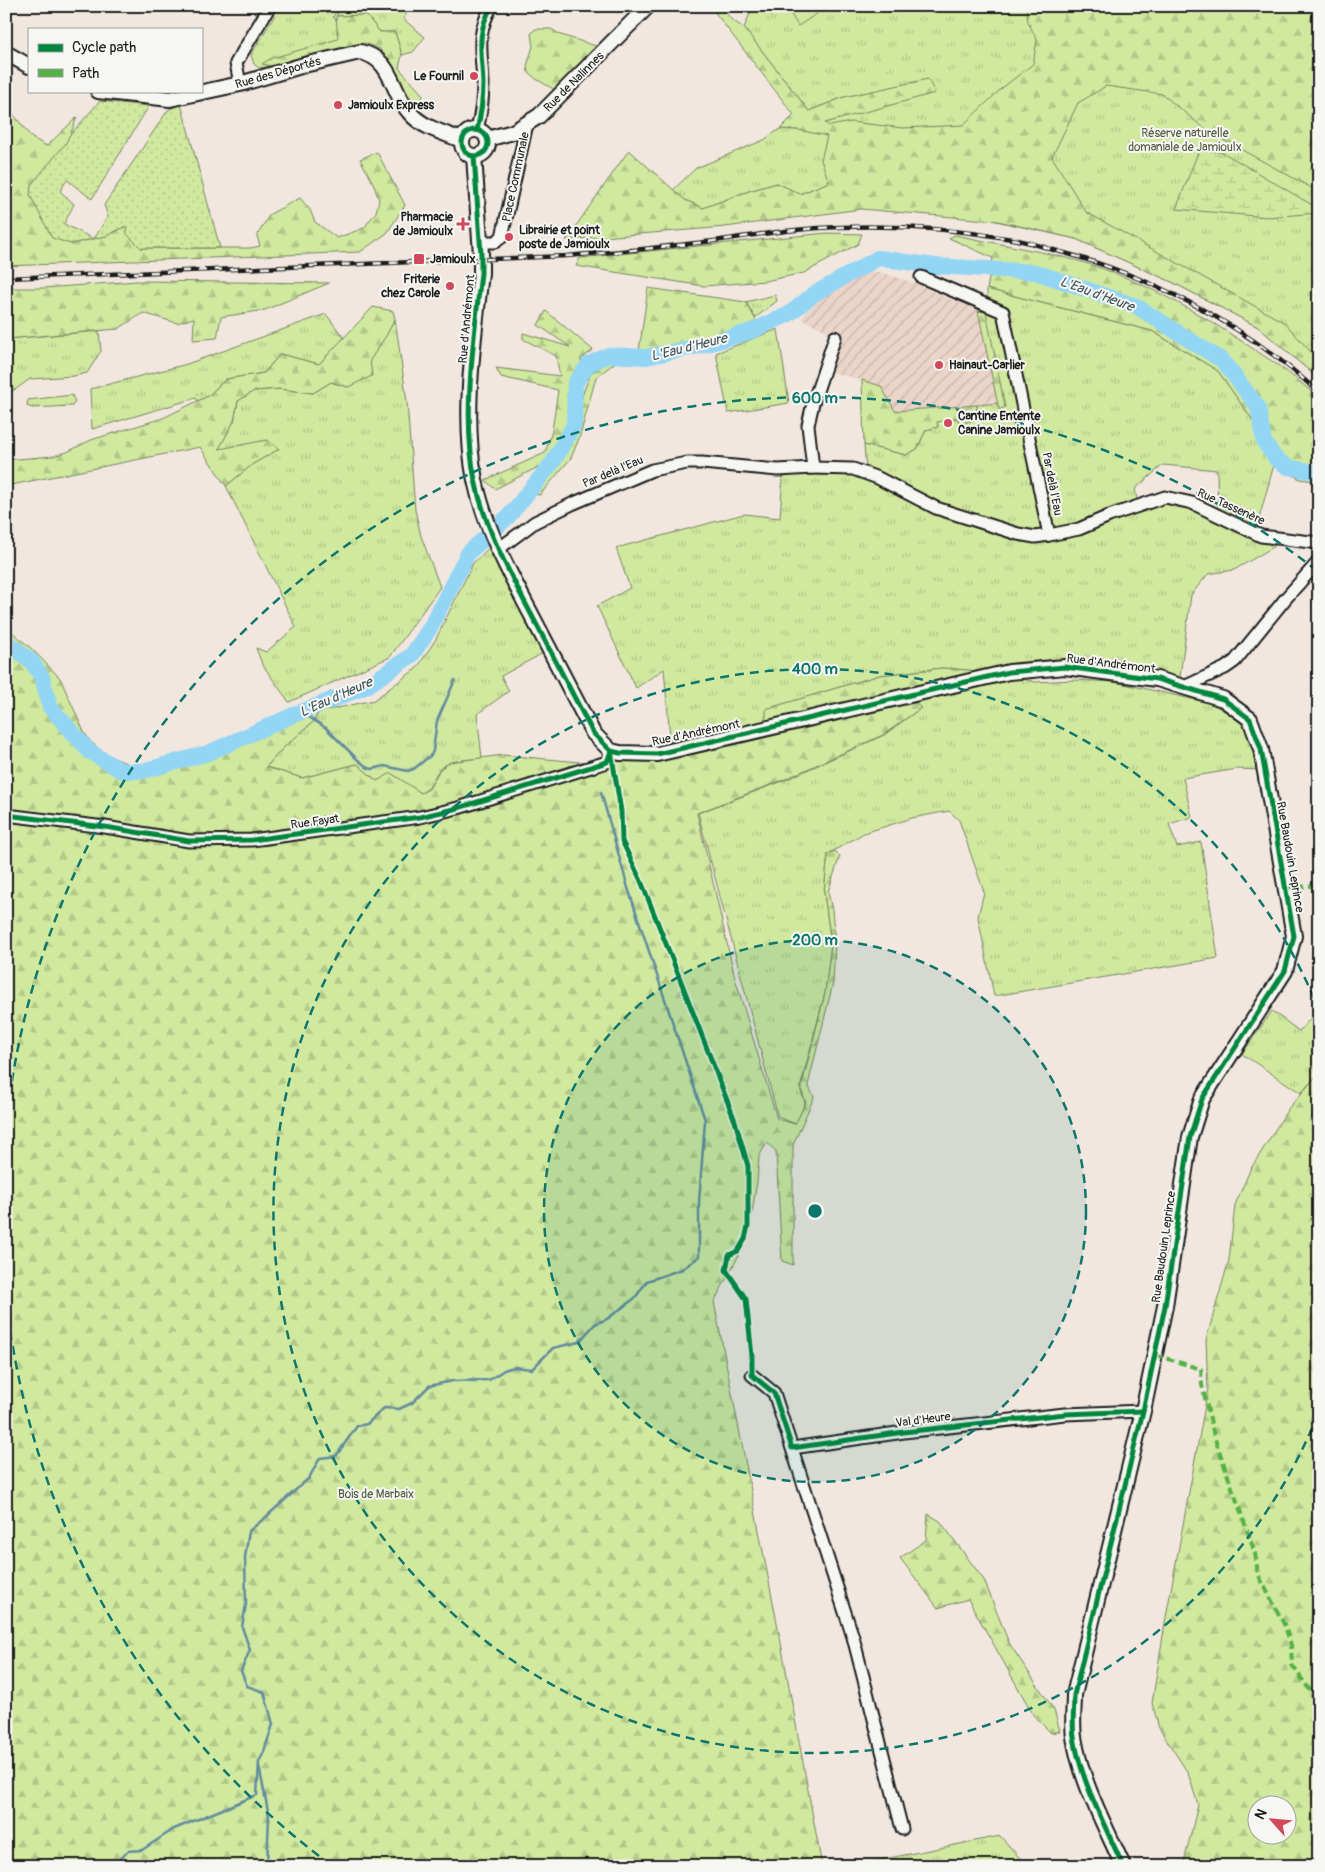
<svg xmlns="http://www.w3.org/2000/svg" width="1325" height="1872" font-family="Pangolin,sans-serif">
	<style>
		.industrial { fill: url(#industrial-furrows) }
		.grass { fill: url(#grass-tufts); stroke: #76825e }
		.forest { fill: url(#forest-firs); stroke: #76825e; fill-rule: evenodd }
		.wetland { fill: url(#wetland-marsh); stroke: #76825e }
		.garden { fill: url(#garden-dots); stroke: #76825e }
		.pitch { fill: #d0e99f; stroke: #76825e }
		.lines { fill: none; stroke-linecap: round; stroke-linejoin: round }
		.stream { stroke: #638b9e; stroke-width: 2.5 }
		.river { stroke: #93d5f5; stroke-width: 16 }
		.minor-casing { stroke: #1c1c1c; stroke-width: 15 }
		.tertiary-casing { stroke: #1c1c1c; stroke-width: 18 }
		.minor { stroke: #f6f6f2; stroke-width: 11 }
		.tertiary { stroke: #f6f6f2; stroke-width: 14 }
		.rail-casing { stroke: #1c1c1c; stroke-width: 4.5 }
		.rail { stroke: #f6f6f2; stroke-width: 2.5; stroke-dasharray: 8; stroke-linecap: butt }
		.quiet { stroke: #55b145; stroke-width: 4; stroke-dasharray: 8 4; stroke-linecap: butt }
		.cycleway-casing { stroke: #f6f6f2; stroke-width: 8 }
		.cycleway { stroke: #00873e; stroke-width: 5 }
		.ring { fill: none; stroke: #0f766e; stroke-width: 2.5; stroke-dasharray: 9 6 }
		.poi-dot { fill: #d1495b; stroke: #f6f6f2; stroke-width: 2 }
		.labels { text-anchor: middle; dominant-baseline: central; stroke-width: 4; stroke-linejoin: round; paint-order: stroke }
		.street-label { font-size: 12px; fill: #1c1c1c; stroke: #f6f6f2 }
		.poi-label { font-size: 12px; font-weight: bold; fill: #1c1c1c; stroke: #f6f6f2; text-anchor: start }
		.park-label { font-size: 12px; fill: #525a43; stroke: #f6f6f2 }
		.water-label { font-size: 14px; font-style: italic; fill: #40545d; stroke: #f6f6f2 }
		.centre { fill: #0f766e; stroke: #f6f6f2; stroke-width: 2.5 }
		.ring-label { font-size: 15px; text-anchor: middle; font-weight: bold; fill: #0f766e; stroke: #f6f6f2; stroke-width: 4; stroke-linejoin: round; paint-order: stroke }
	</style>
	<defs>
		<pattern id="industrial-furrows" width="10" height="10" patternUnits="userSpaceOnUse" patternTransform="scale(1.25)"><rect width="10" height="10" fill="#ebd4c8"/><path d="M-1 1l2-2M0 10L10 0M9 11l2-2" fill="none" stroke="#c9b5ab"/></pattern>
		<pattern id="grass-tufts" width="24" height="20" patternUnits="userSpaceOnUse" patternTransform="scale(1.25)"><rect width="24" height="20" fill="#d0e99f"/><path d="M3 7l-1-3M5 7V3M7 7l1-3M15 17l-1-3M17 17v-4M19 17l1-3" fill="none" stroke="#b2c788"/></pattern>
		<pattern id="forest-firs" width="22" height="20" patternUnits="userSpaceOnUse" patternTransform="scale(1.25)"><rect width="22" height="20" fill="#d0e99f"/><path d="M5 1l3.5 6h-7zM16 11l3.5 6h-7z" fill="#b2c788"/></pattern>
		<pattern id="wetland-marsh" width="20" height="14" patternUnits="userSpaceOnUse" patternTransform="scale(1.25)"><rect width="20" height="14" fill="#d0e99f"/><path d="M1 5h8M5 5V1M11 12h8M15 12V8" fill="none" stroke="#b2c788"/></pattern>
		<pattern id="garden-dots" width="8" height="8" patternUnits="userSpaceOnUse" patternTransform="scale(1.25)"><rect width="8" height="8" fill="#d0e99f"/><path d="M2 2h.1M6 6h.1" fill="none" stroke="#b2c788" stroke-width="1.8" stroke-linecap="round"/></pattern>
	</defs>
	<rect width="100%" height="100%" fill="#f1e7df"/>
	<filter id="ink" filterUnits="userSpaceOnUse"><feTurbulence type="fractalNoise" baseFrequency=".02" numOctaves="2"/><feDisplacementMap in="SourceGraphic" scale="10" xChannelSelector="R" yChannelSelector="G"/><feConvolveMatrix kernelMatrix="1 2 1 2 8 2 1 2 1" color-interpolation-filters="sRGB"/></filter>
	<g filter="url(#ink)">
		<path class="industrial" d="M865,271L880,272L917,284L952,300L984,310L1001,403L895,411L881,386L829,371L839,337L802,319L806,312L825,294L848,278Z"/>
		<g class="grass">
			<path d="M285,6H340L333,17L358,41L360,44L290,64L259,68L254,64L251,55L278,10L280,11Z"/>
			<path d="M342,6H411L403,19L425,37L413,52L402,55L395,32H380L366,15L336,16Z"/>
			<path d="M753,6H1319V379L1258,327L1172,282L1076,239L827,183L800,194L777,183L749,191L703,208L685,200L673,190L696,168L764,140L780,129L798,130L824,123L844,97L809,111L744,28Z"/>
			<path d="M987,289L1152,331L1218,371L1261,432L1263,451L1274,465L1256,529L1218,512L1217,470L1163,465L1135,489L1138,503L1084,524L1057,530L1054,527L1005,311L987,298Z"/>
			<path d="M775,295L777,301L755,318L746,302Z"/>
			<path d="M988,307L1003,319L1043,530L1028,532L943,508L866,470L864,445L906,455L917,449L926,430L938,427L937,422L957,417L960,424L976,419L977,405L1001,403L984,310Z"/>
			<path d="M326,314L344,338L319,364L280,354L264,373L226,379L208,396L198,401L196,398L92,429L90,389L187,364Z"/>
			<path d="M395,319L407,402L415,510L421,536L440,587L390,657L289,702L262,664L256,648L266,652L296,627L226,486L253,464L279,449L218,450L234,421L238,401L254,391L279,389L313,393L331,382L348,387C366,365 382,344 395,319Z"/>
			<path d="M778,329L789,403L728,413L716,353Z"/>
			<path d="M99,331L101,351L87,373L74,376L30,379L16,389L6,393V339Z"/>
			<path d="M72,395L75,402L72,406L32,408L27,406L28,400Z"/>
			<path d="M851,470L932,509L1038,540L1166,502L1189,506L1275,546L1234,570L1208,574L1191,595L1180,676L1184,681L1037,665L979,671L942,668L880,675L767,709L766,716L761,727L671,748L664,669L636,688L597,606L630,588L616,548L744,514L780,518L783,474Z"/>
			<path d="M490,547L494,549L545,652L501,676L509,691L477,714L482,758C469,760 449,759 440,769C431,778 435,786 421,793L391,774L377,781L357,764L302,778L266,767L283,748L313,722L319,712L374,700L417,668L436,639L473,563Z"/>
			<path d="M1020,678L1035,682L1074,680L1115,682L1210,703L1234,716L1250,732L1261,770L1237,769L1183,778L1192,817L1169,824L1177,847L1201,842L1218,958L994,996L978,917L984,892L959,820L949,811L912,818L864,833L828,854L824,892L831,944L825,993L800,1088L805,1103L796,1124L778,1117L698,813L783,781L884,735L921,708L915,704L917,699Z"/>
			<path d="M1319,1009V1073L1301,1093L1242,1054L1272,1011L1299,1031Z"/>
			<path d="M1000,1836L1027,1866H849Z"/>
		</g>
		<g class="forest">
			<path d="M710,6H720L732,20L744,28L809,111L844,97L928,79L935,93L825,123L830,126L851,122L903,128L963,125L1002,88L1033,64L1037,40L1028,22L1026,6H1319V192L1209,132L1162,94L1106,86L1078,103L1052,157L1086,212L1285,323L1319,361V379L1258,327L1172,282L1076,239L998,221L861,209L725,227L566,240L629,150L685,200L703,208L749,191L777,183L800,194L829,182L821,160L827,136L798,130L780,129L794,115Z"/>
			<path d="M366,15L380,32H395L402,55L399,68L423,95L420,107L407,94L380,49L364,43L275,67L262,64L272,58L338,39L336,16Z"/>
			<path d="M535,29H551L561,35L599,47L555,90L536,79L528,72L527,66L533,46L531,34Z"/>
			<path d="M6,105L32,138L47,146L77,117L67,143L31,186V195L71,244L106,236L127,226L141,248H250L260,246L257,236L270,214L300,198L310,210L315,222L337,238L364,228L376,212L379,200L373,183L360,159L377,152L405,205L387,233L360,252L6,266Z"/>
			<path d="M827,233L862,234L858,244L804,273L765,281L704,286L576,266L580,258Z"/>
			<path d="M955,235C993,243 1031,249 1067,258C1133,274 1200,313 1255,350C1277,364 1300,380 1319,399V482L1300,479L1274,465L1263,451L1261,432L1218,371L1152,331L987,289L993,258L949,238Z"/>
			<path d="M137,281L329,283L265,310L221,317L217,338L193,340L194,318L177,323L143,313L118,329L6,339V288H44Z"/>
			<path d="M648,288L746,302L758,324L677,347L639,351Z"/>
			<path d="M373,307L393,311L395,319L386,336L370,360L372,376L348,387L331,382L313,393L279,389L254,391L238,401L234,421L219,449L267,440L279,449L253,464L226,486L200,447L6,486V460L53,456L67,452L91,440L163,418L208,396L226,379L264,373L280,354L319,364Z"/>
			<path d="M546,311L593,350L580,360L591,365L572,398L568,426L550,461L495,489L485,480L545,453L552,431L558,390L501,377L496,368L560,376L556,356L523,339V333L570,347L538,325Z"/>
			<path d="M978,311L986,312L1005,407L999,410Z"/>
			<path d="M613,357L616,362L596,377L580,436L571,458L540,495L535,494L567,449L584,390L591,373Z"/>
			<path d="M862,380L881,386L895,411L977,405L976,419L960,424L957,418L937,422L938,427L926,430L917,449L906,455L864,445Z"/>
			<path d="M6,627L32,649L60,678L84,732L91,742L107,755L126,763L164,771L237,747L332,691L313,722L283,748L266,767L302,778L357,764L377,781L391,773L421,793L429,789L440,769L450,762L503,755L580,762L678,756L758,734L766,716V709L880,675L942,668L979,671L964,677L920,689L915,703L921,708L883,735L783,780L697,813L735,978L777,1119L795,1124L806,1103L801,1089L825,993L831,944L824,892L828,854L835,851L840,856L828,892L832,910L835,943L833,983L808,1085L814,1097L793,1145V1265L782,1261L776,1151L767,1143L759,1156L757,1182L749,1230L738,1257L714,1302L781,1643L822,1866H6Z"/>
			<path d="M1319,1073V1687L1311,1696L1316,1740L1319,1747V1866H1183L1198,1805L1188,1773L1159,1728L1152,1703L1166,1617L1208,1389L1206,1340L1229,1260L1235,1205L1250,1170L1288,1109ZM1258,1804H1288V1834H1258Z"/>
			<path d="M928,1514L940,1521L984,1580L1009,1643L1054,1710L1060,1731L1051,1733L1034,1716L968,1599L938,1608L900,1558L926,1540Z"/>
		</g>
		<path class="wetland" d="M1199,150L1222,152L1319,209V213L1267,217L1176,209Z"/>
		<path class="garden" d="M100,101L149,106L92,199L67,180L60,191L74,204L64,224L94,239L108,216L104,205L168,110L181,104L220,248H141L127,234L126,226L106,236L71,244L52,238L30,195L31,185L66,143L69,136Z"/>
		<path class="pitch" d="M786,6H814L818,13L798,26Z"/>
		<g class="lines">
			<g class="stream">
				<path d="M301,712L326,728L357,759L368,768L372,769L384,766L408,771L415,768L431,755L433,751L437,721L455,680"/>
				<path d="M259,1766L269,1816L267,1866"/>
				<path d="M114,1866L128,1851L142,1850L174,1829L257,1795L259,1762L264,1752L273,1724L264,1692L247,1686L241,1671L250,1650L242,1627L246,1604L245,1557L249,1531L266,1517L309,1478L320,1458L336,1456L357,1426L367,1424L384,1408L399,1409L412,1403L429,1386L452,1381L489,1380L504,1370L514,1367L532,1369L553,1348L579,1342L595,1324L607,1319L635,1298L647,1281L682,1269L699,1257V1202L705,1120L628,888L601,792"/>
			</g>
			<path class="river" d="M6,641L32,662L42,677L50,707L89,751L122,771H143L208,753L291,716L367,686L412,655L430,628L468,553L508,517L553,462L574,425L575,383L589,364L609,355L646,357L704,345L752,331L789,314L814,294L878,258L935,266L1035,272L1136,306L1223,361L1258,407L1264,442L1276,459L1288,467L1319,473"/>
			<g class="minor-casing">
				<g id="minor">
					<path d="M240,84L236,63L270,6"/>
					<path d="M477,130C481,114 483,99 483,83C482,53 475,34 492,6"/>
					<path d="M480,242H495L502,237L527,124"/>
					<path d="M813,468L853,469L878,478L936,508L1018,534L1035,537L1049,535L1003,312L921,277"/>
					<path d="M1049,535L1079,529L1109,516L1165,497L1192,503L1261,536L1319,543"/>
					<path d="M497,550L535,522L572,504L652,470L687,463H702L778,470L813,468L808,425L813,403L835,337"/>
					<path d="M1184,687L1225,668L1235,661L1286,598L1319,561"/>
					<path d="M6,815L105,827L189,841L252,840L420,817L458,808L607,762L611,751"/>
					<path d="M752,1375L774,1393L853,1637L902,1829"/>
					<path d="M792,1448L904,1432L1065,1414L1143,1411"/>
				</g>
			</g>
			<g class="tertiary-casing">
				<g id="tertiary">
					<path d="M6,53L29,66"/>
					<path d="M98,91L170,99L240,84L304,65L360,52C393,58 391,93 410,113C423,128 444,133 462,140"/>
					<circle cx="475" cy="143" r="13"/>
					<path d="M487,139L513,132L539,116L648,6"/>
					<path d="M474,156L481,254V273C474,338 462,416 475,480C485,528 508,570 530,612C551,653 572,693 593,733L611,751L620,753L657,754L1009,672L1065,667L1157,679L1223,699L1250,719L1261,749L1294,936L1285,971L1202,1099L1190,1137L1165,1306L1143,1411L1074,1695C1074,1708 1072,1723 1074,1737C1081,1782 1105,1825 1123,1866"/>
				</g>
			</g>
			<use href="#minor" class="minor"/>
			<use href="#tertiary" class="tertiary"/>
			<g class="rail-casing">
				<path id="rail" d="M6,278L567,256C616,252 665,247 714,241C756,235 798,228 841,227C898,225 955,229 1012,239C1025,241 1038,245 1050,249C1148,274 1245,324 1319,393"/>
			</g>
			<use href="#rail" class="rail"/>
			<g class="quiet">
				<path d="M1285,888L1319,885"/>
				<path d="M1155,1355L1201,1369L1202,1385L1214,1436L1255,1553L1258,1574L1285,1626L1291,1645L1292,1665L1316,1699L1319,1716"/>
			</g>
			<g class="cycleway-casing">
				<g id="cycleway">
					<circle cx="475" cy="143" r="13"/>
					<path d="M477,130C481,114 483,99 483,83C482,53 475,34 492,6"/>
					<path d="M474,156L481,254V273C474,338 462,416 475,480C485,528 508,570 530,612C551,653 572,693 593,733L611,751L620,753L657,754L1009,672L1065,667L1157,679L1223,699L1250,719L1261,749L1294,936L1285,971L1202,1099L1190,1137L1165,1306L1143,1411L1074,1695C1074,1708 1072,1723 1074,1737C1081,1782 1105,1825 1123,1866"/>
					<path d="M611,751L621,811L622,841L641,881L680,979L735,1121L748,1166V1226L745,1239L738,1251L729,1255L726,1270L746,1299L752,1356V1375L774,1393L792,1448L904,1432L1065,1414L1143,1411"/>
					<path d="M6,815L105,827L189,841L252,840L420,817L458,808L607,762L611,751"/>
				</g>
			</g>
			<use href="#cycleway" class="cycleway"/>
		</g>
	</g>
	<circle cx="815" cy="1211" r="271" fill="#0f766e" fill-opacity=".12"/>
	<g class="ring">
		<circle cx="815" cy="1211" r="271"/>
		<path d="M1318 1414A542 542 0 1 1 1318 1008"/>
		<path d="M331 1865A813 813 0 0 1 6 1296M6 1126A813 813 0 0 1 1316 570"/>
	</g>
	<g class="poi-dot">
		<circle cx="474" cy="76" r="5"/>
		<circle cx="338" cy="105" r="5"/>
		<path d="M460.5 216.5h5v5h5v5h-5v5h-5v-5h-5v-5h5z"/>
		<circle cx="509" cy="237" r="5"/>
		<rect x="413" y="253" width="12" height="12" rx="2.5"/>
		<circle cx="450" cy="286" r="5"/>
		<circle cx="939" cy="365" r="5"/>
		<circle cx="948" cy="423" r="5"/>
	</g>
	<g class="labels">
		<g class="street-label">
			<text transform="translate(278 73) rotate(-16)">Rue des Déportés</text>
			<text transform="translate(574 82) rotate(-45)">Rue de Nalinnes</text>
			<text transform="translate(516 177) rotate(-78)">Place Communale</text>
			<text transform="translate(467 319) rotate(-85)">Rue d'Andrémont</text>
			<text transform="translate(613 472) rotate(-23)">Par delà l'Eau</text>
			<text transform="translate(1052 484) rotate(79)">Par delà l'Eau</text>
			<text transform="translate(1231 507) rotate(24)">Rue Tassenère</text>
			<text transform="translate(1111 664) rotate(7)">Rue d'Andrémont</text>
			<text transform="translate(696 733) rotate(-12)">Rue d'Andrémont</text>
			<text transform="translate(315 822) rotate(-8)">Rue Fayat</text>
			<text transform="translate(1290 857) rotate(80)">Rue Baudouin Leprince</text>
			<text transform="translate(1164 1247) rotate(-82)">Rue Baudouin Leprince</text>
			<text transform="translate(923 1420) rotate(-7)">Val d'Heure</text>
		</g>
		<g class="poi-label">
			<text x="464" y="76" text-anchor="end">Le Fournil</text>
			<text x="348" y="105">Jamioulx Express</text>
			<text x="453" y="217" text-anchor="end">Pharmacie<tspan x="453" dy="14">de Jamioulx</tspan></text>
			<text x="519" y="230">Librairie et point<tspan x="519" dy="14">poste de Jamioulx</tspan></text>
			<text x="430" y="259">Jamioulx</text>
			<text x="440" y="279" text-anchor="end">Friterie<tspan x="440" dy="14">chez Carole</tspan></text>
			<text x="949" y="365">Hainaut-Carlier</text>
			<text x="958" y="416">Cantine Entente<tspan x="958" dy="14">Canine Jamioulx</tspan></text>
		</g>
		<g class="park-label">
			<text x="1185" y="133">Réserve naturelle<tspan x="1185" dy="14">domaniale de Jamioulx</tspan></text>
			<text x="376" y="1494">Bois de Marbaix</text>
		</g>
		<g class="water-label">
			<text transform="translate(1097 294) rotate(20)">L'Eau d'Heure</text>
			<text transform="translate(689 347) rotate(-14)">L'Eau d'Heure</text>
			<text transform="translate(336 697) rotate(-24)">L'Eau d'Heure</text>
		</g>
	</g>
	<circle cx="815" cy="1211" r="8" class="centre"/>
	<g class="ring-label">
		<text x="815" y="403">600 m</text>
		<text x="815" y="674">400 m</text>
		<text x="815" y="945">200 m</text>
	</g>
	<rect width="1325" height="1872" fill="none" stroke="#f6f6f2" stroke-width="25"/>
	<rect x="12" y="12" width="1300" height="1847" fill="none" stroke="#1c1c1c" stroke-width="2" filter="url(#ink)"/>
	<rect x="28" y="28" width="175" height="65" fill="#f6f6f2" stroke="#9f9f9c"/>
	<rect x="38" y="44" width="25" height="8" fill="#00873e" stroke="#9f9f9c"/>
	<text x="72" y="52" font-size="15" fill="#1c1c1c">Cycle path</text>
	<rect x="38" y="69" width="25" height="8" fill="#55b145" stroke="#9f9f9c"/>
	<text x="72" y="78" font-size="15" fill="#1c1c1c">Path</text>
	<g transform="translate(1272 1820) rotate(297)"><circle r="24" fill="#f6f6f2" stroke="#9f9f9c"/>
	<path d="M0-4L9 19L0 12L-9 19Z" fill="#d1495b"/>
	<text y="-8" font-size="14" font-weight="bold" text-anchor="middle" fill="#1c1c1c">N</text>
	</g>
</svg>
